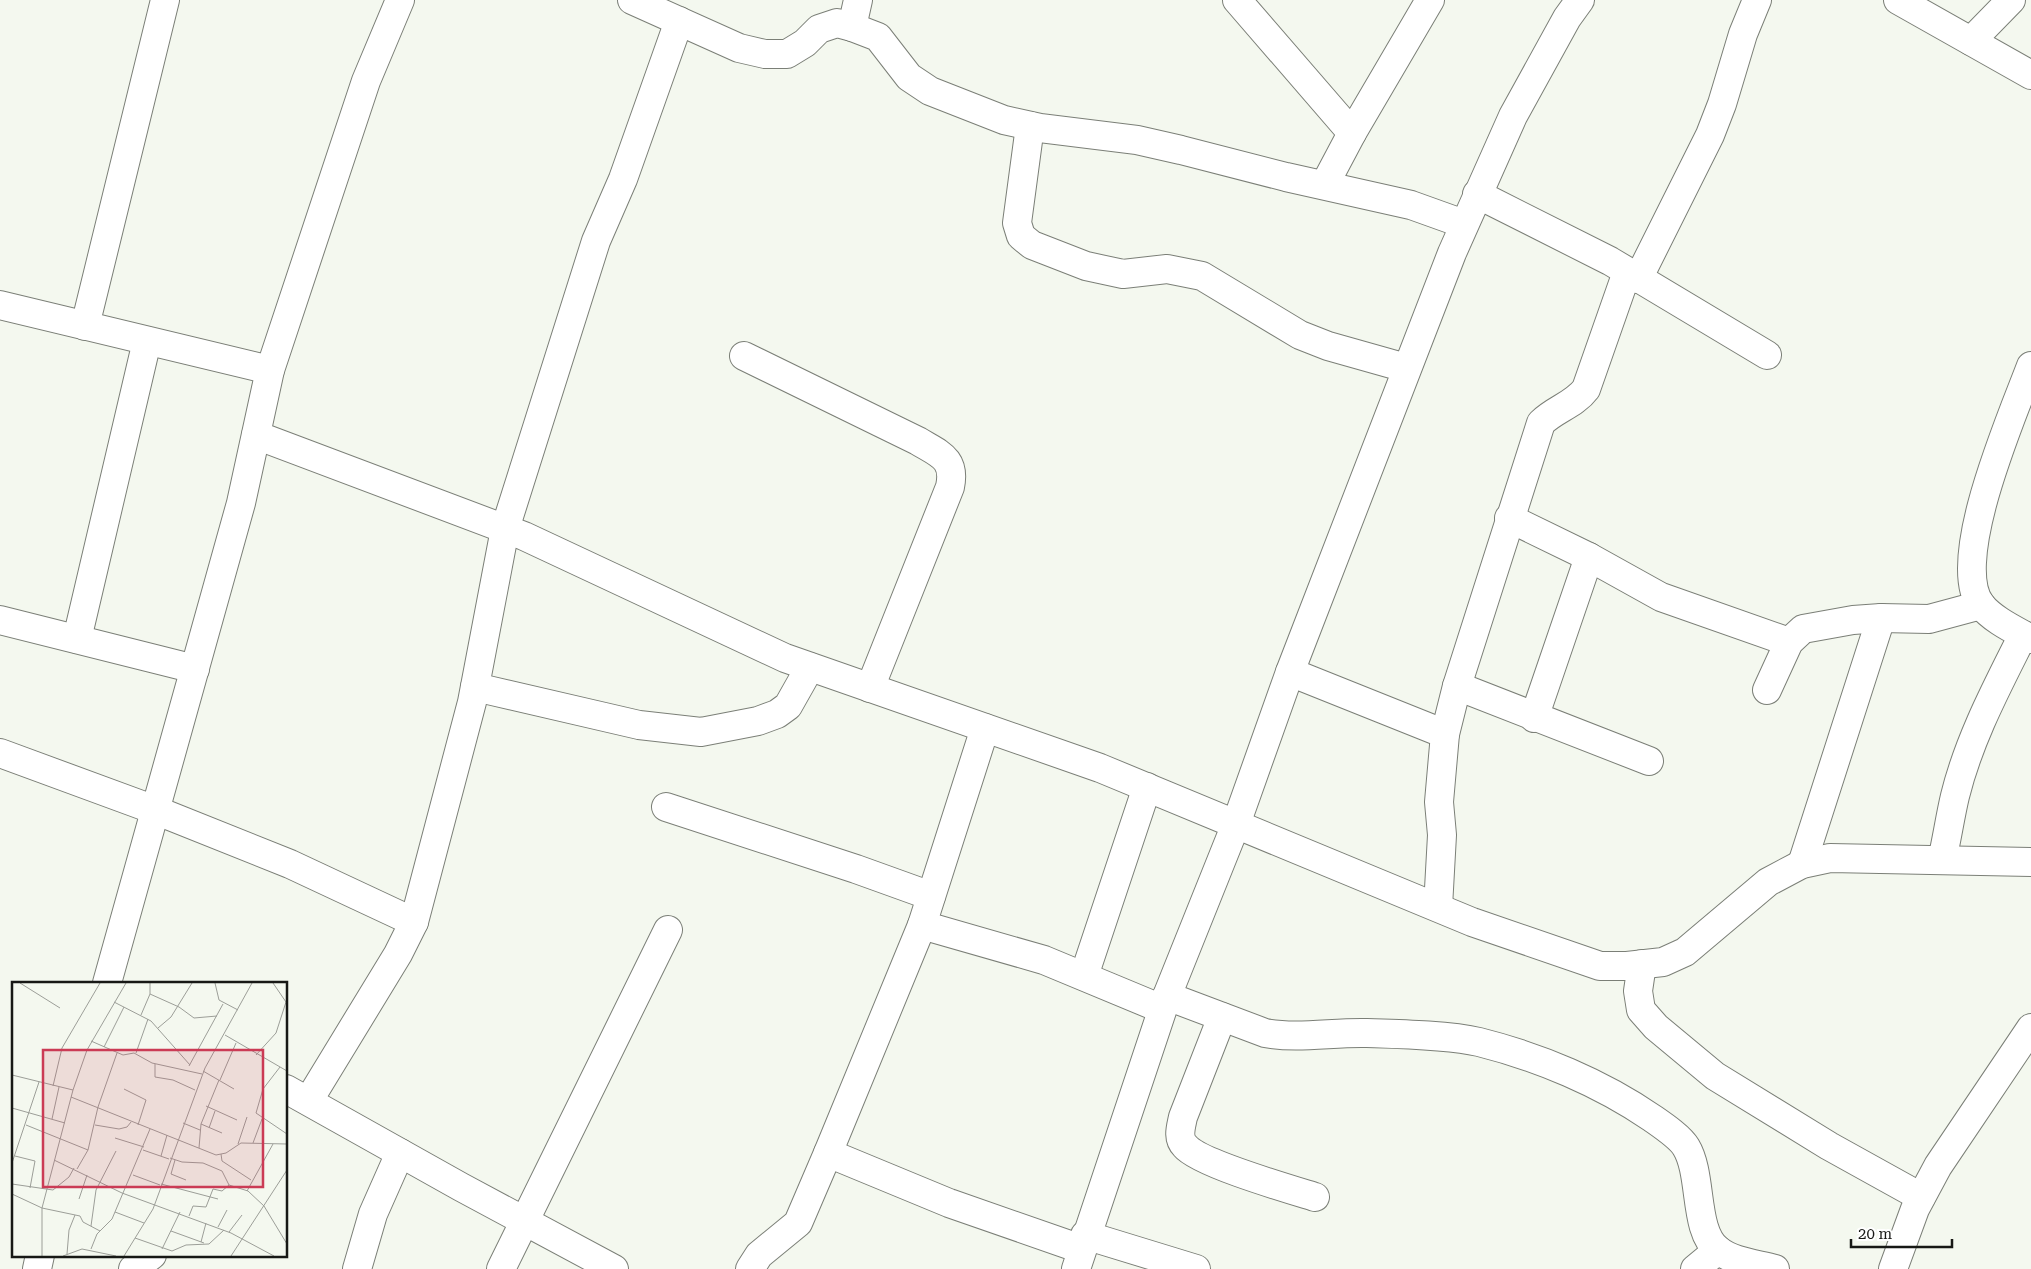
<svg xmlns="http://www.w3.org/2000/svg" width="2031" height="1269" font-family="'Roboto Serif',serif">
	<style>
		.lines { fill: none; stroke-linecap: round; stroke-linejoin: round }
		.minor-casing { stroke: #7b7f77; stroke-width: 30 }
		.minor { stroke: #fff; stroke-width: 28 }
		.inset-road { fill: none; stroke: #9c9e98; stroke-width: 1 }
		.view { fill: #cb3b55; fill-opacity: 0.15; stroke: #cb3b55; stroke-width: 2.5 }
		.inset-edge { fill: none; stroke: #171815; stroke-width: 2.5 }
	</style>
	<rect width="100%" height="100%" fill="#f4f8ef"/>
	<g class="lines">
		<g class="minor-casing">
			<g id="minor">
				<path d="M632,0L739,48L765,54H787L805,43L819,29L837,23L852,27L878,37L909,77L930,91L1004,120L1040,128L1137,140L1181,150L1286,177L1411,205L1464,224"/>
				<path d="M1237,0L1352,133"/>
				<path d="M1898,0L2031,75"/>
				<path d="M852,27L858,0"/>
				<path d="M1971,41L2011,0"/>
				<path d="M1030,126L1017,223L1021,236L1032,245L1086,266L1123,274L1167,269L1202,276L1300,335L1328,346L1406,368"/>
				<path d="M1325,184L1352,133L1430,0"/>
				<path d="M1477,194L1610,261L1767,355"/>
				<path d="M1638,279L1710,135L1722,104L1743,34L1757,0"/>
				<path d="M0,305L270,370"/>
				<path d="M85,326L165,0"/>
				<path d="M744,356L918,441C939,454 956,458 950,487L870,688"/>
				<path d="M2031,366C2013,414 1948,562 1981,605C1993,620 2015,630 2031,639"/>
				<path d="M256,435L524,536L785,658L1100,768L1472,922L1600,966H1627L1663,962L1685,952L1768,882L1802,864L1830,858L2031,862"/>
				<path d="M1509,518L1589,557L1661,597L1789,642"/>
				<path d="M0,620L195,669"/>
				<path d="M77,639L147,341"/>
				<path d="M1290,672L1445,734"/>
				<path d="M1457,686L1649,761"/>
				<path d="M475,687L639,725L701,732L758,721L777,714L788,706L810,667"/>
				<path d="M1767,690L1789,642L1803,629L1853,620L1881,618L1929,619L1981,605"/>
				<path d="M1534,718L1589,557"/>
				<path d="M0,753L155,810L290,864L414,922"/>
				<path d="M666,807L856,869L931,896"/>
				<path d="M1942,860C1947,839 1950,817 1955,796C1969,739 1997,687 2023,635"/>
				<path d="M1802,864L1881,618"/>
				<path d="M1438,907L1442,835L1439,802L1445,734L1457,686L1541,423C1555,409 1574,405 1586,389L1627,272"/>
				<path d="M922,925L1044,960L1162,1009"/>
				<path d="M1642,964L1638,991L1641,1010L1656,1027L1715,1076L1829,1146L1921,1197"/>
				<path d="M1084,976L1147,787"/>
				<path d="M107,983L241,503L270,370L366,81L400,0"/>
				<path d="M1167,996L1265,1033C1298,1039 1333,1032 1367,1033C1399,1034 1449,1035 1479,1042C1539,1057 1601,1083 1652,1118C1662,1125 1680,1137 1686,1147C1703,1175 1693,1231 1718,1250C1733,1262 1757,1264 1775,1269"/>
				<path d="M1222,1017L1183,1117C1181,1127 1177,1138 1185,1146C1199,1163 1289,1189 1315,1197"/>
				<path d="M286,1089L461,1187L614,1269"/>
				<path d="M309,1100L398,954L414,922L472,702L505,529L596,241L623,179L679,21"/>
				<path d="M828,1153L949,1203L1081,1249"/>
				<path d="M1085,1235L1196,1269"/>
				<path d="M37,1269L40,1255"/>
				<path d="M133,1269L152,1255"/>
				<path d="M357,1269L373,1214L400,1153"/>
				<path d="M501,1269L668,930"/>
				<path d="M750,1269L759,1255L798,1223L828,1153L922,925L985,728"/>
				<path d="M1076,1269L1167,996L1236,824L1290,672L1452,253L1513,116L1567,18L1580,0"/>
				<path d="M1695,1269L1718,1250"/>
				<path d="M1893,1269L1915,1209L1938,1166L2031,1028"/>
			</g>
		</g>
		<use href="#minor" class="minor"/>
	</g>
	<g transform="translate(12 982)">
		<rect width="275" height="275" fill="#f4f8ef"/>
		<path class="inset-road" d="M8,1L48,26M203,1L207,18L226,28M138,12L167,25L182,36L205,34M102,20L139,39L178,83M129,33L138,12V1M146,46L159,35L180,1M213,53L275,89M79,59L111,73L122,71L140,81L190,92M92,65L112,25M124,71L136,37M244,73L264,51L274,20L261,1M143,82V95L161,98L183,108M177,84L211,22M268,85L251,107L244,131L275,152M191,89L222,107M0,93L61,108M208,98L224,61M41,104L50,66L88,1M112,107L134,118L126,143M59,115L204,173L214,171L229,161L275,162M194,124L225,138M0,126L53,141M40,137L47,105M171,141L188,148M189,142L210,151M14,143L76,168M83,143L107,147L115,145L119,140M197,146L203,129M103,156L132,165M241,161L250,137M226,162L235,135M187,166L189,142L207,98M131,168L157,177M209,172L210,179L239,198M3,174L23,179L18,206M149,174L155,153M158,176L170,180L191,181L210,189L217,203L236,209L252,224L275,262M42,178L110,211L219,251L262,274M163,178L159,192L174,198M0,181L27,100M65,187L76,168L86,125L105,71M121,193L148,203M0,202L41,208L57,195L62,186M149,202L206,217M235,209L261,162M0,212L30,226L68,234L71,240L88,249M67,217L75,193M103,230L132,241M177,234L181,224L194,225L201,207L210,209L217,203M79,244L84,208L104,169M206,245L215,228M159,249L192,261M217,250L230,233M123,256L160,269L174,263L197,262L212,248M189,260L194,241M79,267L85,252L100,237L138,147M150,267L168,230M55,272L57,248L63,233M30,274V226L61,108L75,68L114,1M51,274L70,267L104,274M112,274L141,227L193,86L240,1M219,274L275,188"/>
		<path class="view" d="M31,68H251V205H31Z"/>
		<rect width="275" height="275" class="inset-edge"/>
	</g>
	<path d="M1851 1239v8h101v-8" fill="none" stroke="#171815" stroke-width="2.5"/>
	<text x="1858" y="1239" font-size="15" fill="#171815" stroke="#ffffff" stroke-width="4" paint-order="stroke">20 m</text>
</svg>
